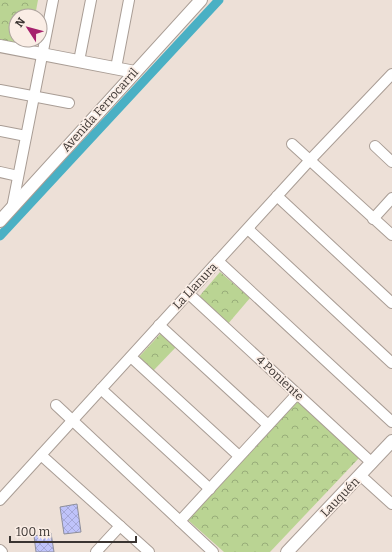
<svg xmlns="http://www.w3.org/2000/svg" width="392" height="552" font-family="Bitter,serif">
	<style>
		.park { fill: url(#park-crowns) }
		.lines { fill: none; stroke-linecap: round; stroke-linejoin: round }
		.canal { stroke: #4ab0c4; stroke-width: 9 }
		.building { fill: url(#building-cross-hatch); stroke: #8e8f9b }
		.minor-casing { stroke: #a99d95; stroke-width: 12 }
		.tertiary-casing { stroke: #a99d95; stroke-width: 14 }
		.minor { stroke: #fff; stroke-width: 10 }
		.tertiary { stroke: #fff; stroke-width: 12 }
		.labels { text-anchor: middle; dominant-baseline: central; stroke-width: 3.5; stroke-linejoin: round; paint-order: stroke }
		.street-label { font-size: 12px; fill: #3a3431; stroke: #faede5 }
	</style>
	<defs>
		<pattern id="park-crowns" width="20" height="18" patternUnits="userSpaceOnUse"><rect width="20" height="18" fill="#bad493"/><path d="M2 6a3 3 0 1 1 6 0M12 15a3 3 0 1 1 6 0" fill="none" stroke="#98ad79"/></pattern>
		<pattern id="building-cross-hatch" width="8" height="8" patternUnits="userSpaceOnUse"><rect width="8" height="8" fill="#bfc3fa"/><path d="M0 0l8 8M0 8l8-8" fill="none" stroke="#a5a8d7"/></pattern>
	</defs>
	<rect width="100%" height="100%" fill="#ede0d7"/>
	<g class="park">
		<path d="M0,0H38L35,16H16V40H30L28,51L0,44Z"/>
		<path d="M220,272L250,298L227,325L197,299Z"/>
		<path d="M162,332L177,346L153,371L139,357Z"/>
		<path d="M298,401L359,458L270,552H224L188,520Z"/>
	</g>
	<g class="lines">
		<path class="canal" d="M0,236L219,0"/>
	</g>
	<g class="building">
		<path d="M77,504L81,532L64,534L60,507Z"/>
		<path d="M51,533L54,552H36L34,536Z"/>
	</g>
	<g class="lines">
		<g class="minor-casing">
			<g id="minor">
				<path d="M79,61L91,0"/>
				<path d="M116,68L129,0"/>
				<path d="M0,90L69,103"/>
				<path d="M0,131L26,136"/>
				<path d="M292,144L392,235"/>
				<path d="M375,146L392,162"/>
				<path d="M0,172L18,176"/>
				<path d="M277,196L392,303"/>
				<path d="M12,208L53,0"/>
				<path d="M373,219L392,198"/>
				<path d="M248,229L392,363"/>
				<path d="M218,261L392,422"/>
				<path d="M189,294L372,463"/>
				<path d="M159,325L268,425"/>
				<path d="M131,357L239,456"/>
				<path d="M101,389L210,489"/>
				<path d="M56,405L213,552"/>
				<path d="M41,455L149,552"/>
				<path d="M360,475L392,504"/>
				<path d="M0,500L310,160L392,74"/>
				<path d="M180,521L297,394"/>
				<path d="M0,550L2,552"/>
				<path d="M96,552L120,526"/>
			</g>
		</g>
		<g class="tertiary-casing">
			<g id="tertiary">
				<path d="M0,46L135,72"/>
				<path d="M0,221L201,0"/>
				<path d="M287,552L392,441"/>
			</g>
		</g>
		<use href="#minor" class="minor"/>
		<use href="#tertiary" class="tertiary"/>
	</g>
	<g class="labels">
		<g class="street-label">
			<text transform="translate(100 110) rotate(-48)">Avenida Ferrocarril</text>
			<text transform="translate(195 286) rotate(-47)">La Llanura</text>
			<text transform="translate(280 378) rotate(43)">4 Poniente</text>
			<text transform="translate(340 497) rotate(-46)">Lauquén</text>
		</g>
	</g>
	<g transform="translate(28 28) rotate(306)"><circle r="19" fill="#faede5" stroke="#ada39d"/>
	<path d="M0-3L7 15L0 10L-7 15Z" fill="#a6226d"/>
	<text y="-6" font-size="11" font-weight="bold" text-anchor="middle" fill="#3a3431">N</text>
	</g>
	<path d="M10 536v6h126v-6" fill="none" stroke="#3a3431" stroke-width="2"/>
	<text x="16" y="536" font-size="12" fill="#3a3431" stroke="#faede5" stroke-width="3" paint-order="stroke">100 m</text>
</svg>
